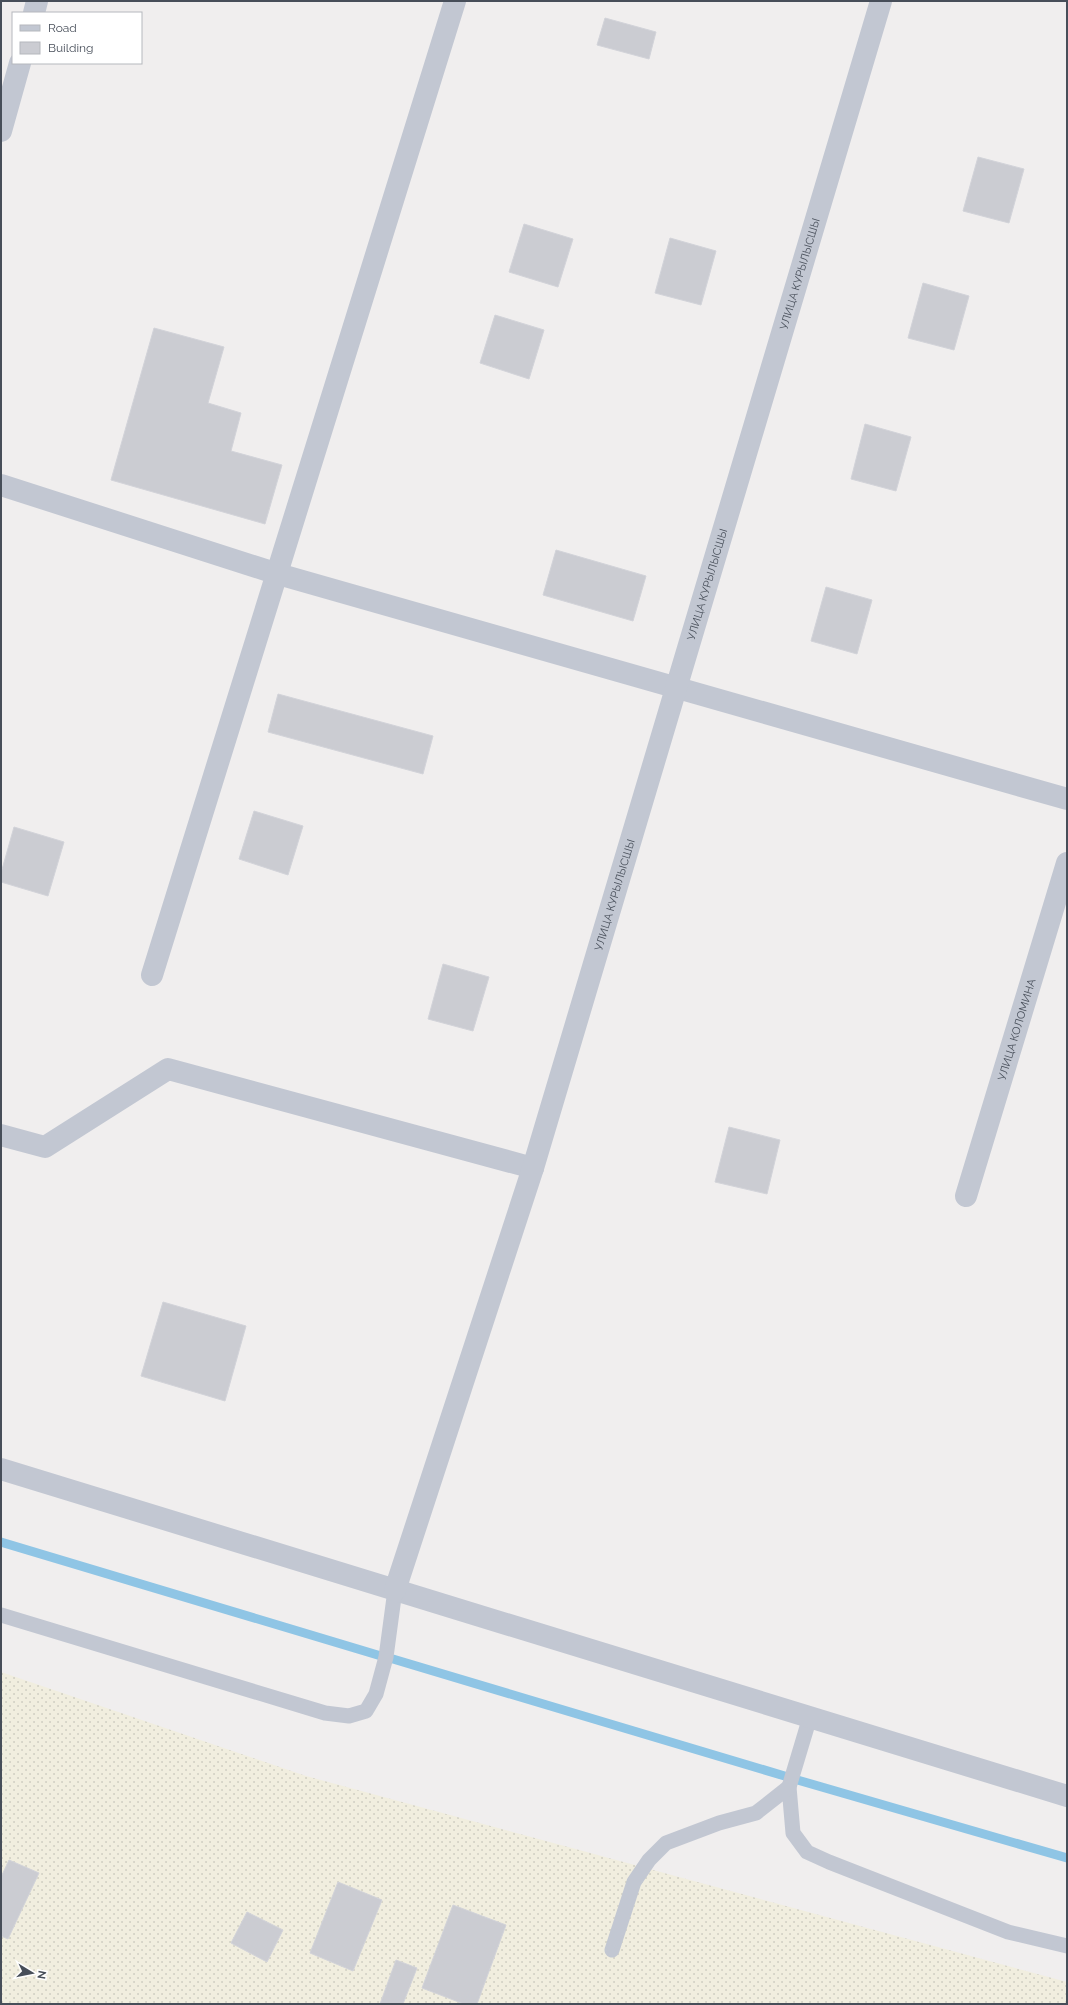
<svg xmlns="http://www.w3.org/2000/svg" width="1068" height="2005" font-family="Raleway,sans-serif">
	<style>
		.sand { fill: url(#sand-dots) }
		.lines { fill: none; stroke-linecap: round; stroke-linejoin: round }
		.stream { stroke: #8fc5e5; stroke-width: 9 }
		.building { fill: #cbccd2; stroke: #d2d3d9 }
		.lane { stroke: #c2c7d2; stroke-width: 15 }
		.street { stroke: #c2c7d2; stroke-width: 22 }
		.labels { text-anchor: middle; dominant-baseline: central; stroke-width: 3; stroke-linejoin: round; paint-order: stroke }
		.street-label { font-size: 11px; fill: #474e59; stroke: #fff }
	</style>
	<defs>
		<pattern id="sand-dots" width="8" height="8" patternUnits="userSpaceOnUse"><rect width="8" height="8" fill="#f1eedf"/><path d="M2 2h.1M6 6h.1" fill="none" stroke="#d0cec2" stroke-width="1.8" stroke-linecap="round"/></pattern>
	</defs>
	<rect width="100%" height="100%" fill="#f0eeee"/>
	<path class="sand" d="M1,1672L306,1776L1067,1982V2004H1Z"/>
	<g class="lines">
		<g class="stream">
			<path d="M1,1542L381,1656"/>
			<path d="M393,1659L788,1777"/>
			<path d="M794,1779L1067,1858"/>
		</g>
	</g>
	<g class="building">
		<path d="M605,18L656,32L649,59L597,45Z"/>
		<path d="M978,157L1024,169L1009,223L963,211Z"/>
		<path d="M524,224L573,239L558,287L509,272Z"/>
		<path d="M670,238L716,251L701,305L655,293Z"/>
		<path d="M923,283L969,296L954,350L908,338Z"/>
		<path d="M495,315L544,330L529,379L480,363Z"/>
		<path d="M154,328L224,347L208,403L241,413L231,451L282,465L265,524L111,480Z"/>
		<path d="M865,424L911,437L896,491L851,479Z"/>
		<path d="M556,550L646,576L633,621L543,595Z"/>
		<path d="M826,587L872,600L857,654L811,641Z"/>
		<path d="M278,694L433,736L423,774L268,732Z"/>
		<path d="M254,811L303,826L288,875L239,859Z"/>
		<path d="M14,827L64,842L48,896L1,882V873Z"/>
		<path d="M443,964L489,977L473,1031L428,1019Z"/>
		<path d="M729,1127L780,1140L767,1194L715,1182Z"/>
		<path d="M163,1302L246,1326L225,1401L141,1376Z"/>
		<path d="M9,1860L39,1873L8,1939L1,1936V1877Z"/>
		<path d="M338,1882L382,1900L353,1971L310,1953Z"/>
		<path d="M453,1905L506,1925L477,2004H464L422,1988Z"/>
		<path d="M247,1912L283,1930L267,1962L231,1943Z"/>
		<path d="M396,1960L417,1968L403,2004H380Z"/>
	</g>
	<g class="lines">
		<g class="lane">
			<path d="M1,1615L325,1713L349,1716L366,1711L376,1694L386,1657L395,1590"/>
			<path d="M810,1717L789,1787L793,1833L807,1852L829,1862L1008,1932L1067,1946"/>
			<path d="M612,1950L634,1882L649,1860L666,1843L719,1823L756,1813L789,1787"/>
		</g>
		<g class="street">
			<path d="M34,13L37,1"/>
			<path d="M1,131L20,63"/>
			<path d="M1,485L278,574L1067,799"/>
			<path d="M152,975L455,1"/>
			<path d="M1,1135L45,1147L168,1069L533,1168"/>
			<path id="s1" d="M966,1196L1067,863"/>
			<path d="M1,1469L1067,1796"/>
			<path id="s2" d="M395,1590L533,1168L881,1"/>
		</g>
	</g>
	<g class="labels">
		<g class="street-label">
			<text stroke="none"><textPath href="#s2" startOffset="1377">УЛИЦА КУРЫЛЫСШЫ</textPath></text>
			<text stroke="none"><textPath href="#s2" startOffset="1053">УЛИЦА КУРЫЛЫСШЫ</textPath></text>
			<text stroke="none"><textPath href="#s2" startOffset="729">УЛИЦА КУРЫЛЫСШЫ</textPath></text>
			<text stroke="none"><textPath href="#s1" startOffset="174">УЛИЦА КОЛОМИНА</textPath></text>
		</g>
	</g>
	<rect width="1068" height="2005" fill="none" stroke="#474e59" stroke-width="4"/>
	<rect x="12" y="12" width="130" height="52" fill="#ffffff" stroke="#b5b8bd"/>
	<rect x="20" y="25" width="20" height="6" fill="#c2c7d2" stroke="#b5b8bd"/>
	<text x="48" y="32" font-size="12" fill="#474e59">Road</text>
	<rect x="20" y="42" width="20" height="12" fill="#cbccd2" stroke="#b5b8bd"/>
	<text x="48" y="52" font-size="12" fill="#474e59">Building</text>
	<g transform="translate(32 1973) rotate(100)" stroke="#ffffff" stroke-width="3" paint-order="stroke">
	<path d="M0-3L7 15L0 10L-7 15Z" fill="#474e59"/>
	<text y="-6" font-size="11" font-weight="bold" text-anchor="middle" fill="#474e59">N</text>
	</g>
</svg>
